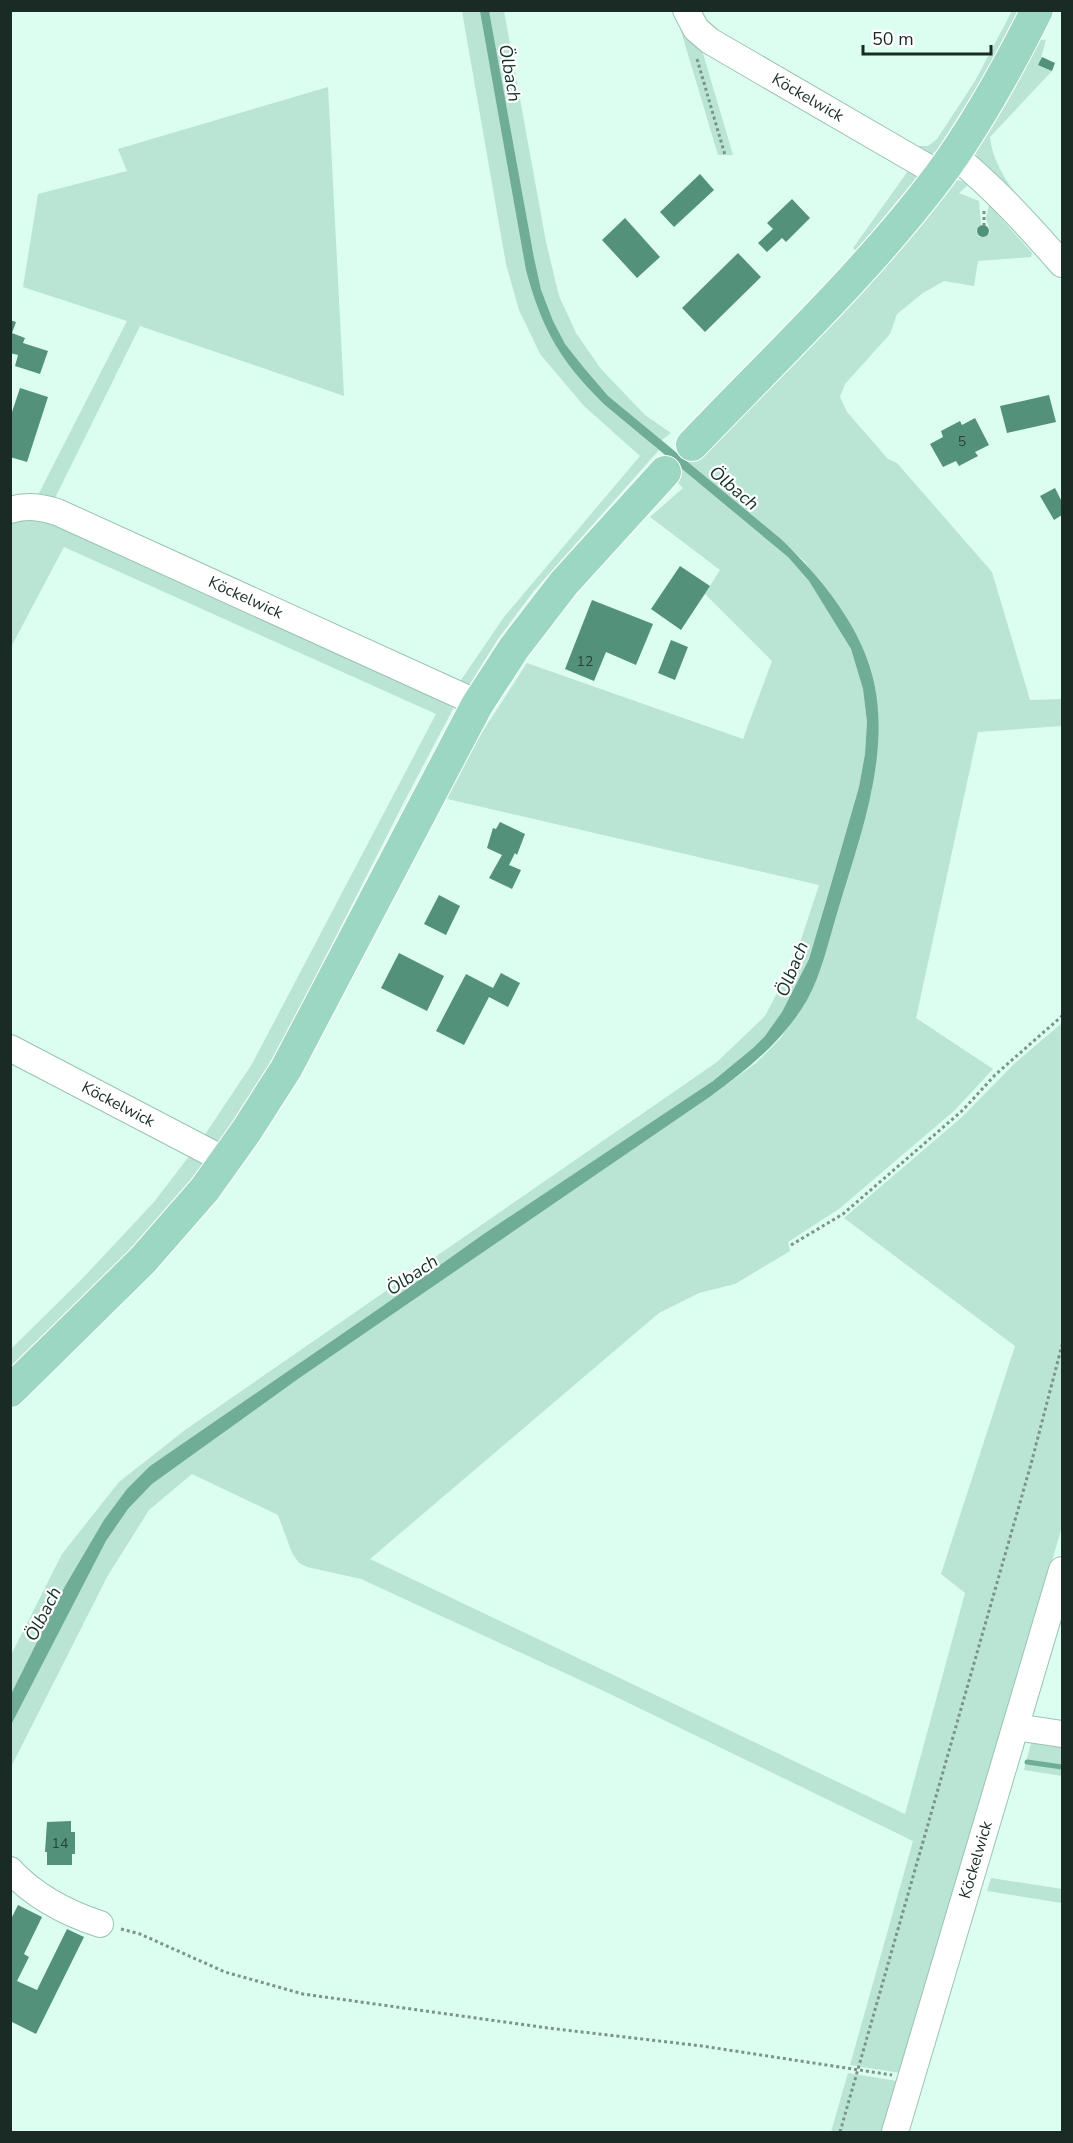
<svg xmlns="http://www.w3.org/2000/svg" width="1073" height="2143" font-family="'Nunito Sans',sans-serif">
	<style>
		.green { fill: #bae4d3 }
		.water { fill: #70ad96 }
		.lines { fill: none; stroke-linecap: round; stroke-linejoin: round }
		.stream { stroke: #70ad96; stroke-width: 5 }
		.building { fill: #54917b }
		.minor-casing { stroke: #9ac3b2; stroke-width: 28 }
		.major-casing { stroke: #fff; stroke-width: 34 }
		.path { stroke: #7b948a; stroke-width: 3; stroke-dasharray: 3 3; stroke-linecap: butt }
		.minor { stroke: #fff; stroke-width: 26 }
		.major { stroke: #9cd7c3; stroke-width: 32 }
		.labels { text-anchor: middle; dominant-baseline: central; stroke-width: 4.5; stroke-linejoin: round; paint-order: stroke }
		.number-label { font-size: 14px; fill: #28443a }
		.street-label { font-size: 16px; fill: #1a2a24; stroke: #fff }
		.water-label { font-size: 18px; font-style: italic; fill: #133127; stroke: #fff }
	</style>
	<rect width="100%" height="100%" fill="#dcfef0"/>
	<g class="green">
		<path d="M462,11H504L546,242L559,296L576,333L601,369L645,415L671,433L654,446L659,450L533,592L498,639L468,687C456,692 443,684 431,680L65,510L52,502L37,497L127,321L23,287L38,194L127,171L118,149L328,87L344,396L140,326L53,502L79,509L278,603L459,683L504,617L640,456L584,406L540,354L519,310L506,264Z"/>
		<path d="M675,11L918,171L917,177L856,251L853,248L908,171L856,138L702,50L733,155H718Z"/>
		<path d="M1012,11H1019L989,68L937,150L932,154L921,155L712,37L701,22L916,146H928L937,139L975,81Z"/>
		<path d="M1036,39L1046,40L1039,65L1052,71L990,137C994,179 1035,215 1062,243V255L979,162L975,151Z"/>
		<path d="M955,180L962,181L968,185L959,193L979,201L981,225L976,231L979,237H986L990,232L986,218L989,205L1032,253L1031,257L978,261L974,286L944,281L923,293L897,314L890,334L845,384L840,397L847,412L888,459L897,463L992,572L1030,700L1062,699V726L978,732L916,1018L993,1069L955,1110L839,1209L788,1242L790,1251L735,1284L699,1293L659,1313L370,1559L905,1814L965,1593L941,1574L1015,1346L844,1218L962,1117L1015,1063L1062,1023V1527L900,2073L850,2065L913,1841L608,1693L361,1579L307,1567L299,1563L292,1553L278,1515L192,1474L149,1510L107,1577L11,1767V1725L106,1541L128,1509L152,1484L298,1379L711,1096L756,1063L780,1039L807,999L822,963L871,794L878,747V714L875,686L806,563L781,539L688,462L834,312Z"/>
		<path d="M681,468L788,557L809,581L851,649L863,689L867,722L865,754L859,787L809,959L782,1012L765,1036L753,1048L713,1081L485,1233L384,1305L150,1466L64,1588L11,1694V1655L62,1554L119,1482L185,1430L717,1062L765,1016L794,961L819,885L443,798L477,740L527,663L743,739L772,661L705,594L720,570L650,517L683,488L672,477Z"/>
		<path d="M34,513L452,704L453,709L404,802L295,1017L260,1081L217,1147L202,1139L252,1064L436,714L64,547L11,647V518Z"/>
		<path d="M190,1155L205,1161L171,1205L106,1275L11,1366V1349L81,1280L154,1202Z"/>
		<path d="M1031,1743L1062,1747V1776L1024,1770Z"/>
		<path d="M991,1878L1062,1889V1903L987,1891Z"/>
		<path d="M848,2073L897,2081L882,2132H831Z"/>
	</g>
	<path class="water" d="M480,11H489L534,258L541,290L553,321L565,344L584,368L608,396L781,539C822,579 864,629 875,687C889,762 859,839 838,910C829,939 822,973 807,1000C783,1041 749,1068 711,1096L298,1379L152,1484L128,1509L106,1541L11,1725V1694L64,1588L104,1520L127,1489L150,1466L384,1305L485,1233L713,1081L753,1048L765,1036L782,1012L809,959L829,891L859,787L865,754L867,722L863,689L851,649L809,581L788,557L605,405C561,362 542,330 526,270Z"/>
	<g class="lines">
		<path class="stream" d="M1027,1762L1062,1767"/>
	</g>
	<g class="building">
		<path d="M1042,57L1055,63L1052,71L1038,65Z"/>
		<path d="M700,174L714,190L674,227L660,212Z"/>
		<path d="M792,199L810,218L786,242L782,238L767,252L758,243L773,229L767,223Z"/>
		<path d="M625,218L660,257L637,278L602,240Z"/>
		<circle cx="983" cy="231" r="6"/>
		<path d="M738,253L761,277L705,332L682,308Z"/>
		<path d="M10,320L16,322L12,333L25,338L23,343L48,351L40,374L15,366L18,355L10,353Z"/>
		<path d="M20,388L48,397L27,462L10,457V418Z"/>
		<path d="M1049,395L1056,422L1007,433L1000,406Z"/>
		<path d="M975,418L989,445L975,452L978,456L959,466L956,461L943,467L930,444L943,437L941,431L960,421L962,425Z"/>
		<path d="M1055,488L1062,502V515L1054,520L1040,496Z"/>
		<path d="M680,566L710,586L681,630L651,609Z"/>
		<path d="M592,600L653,624L636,665L606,652L594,681L565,669Z"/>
		<path d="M671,640L688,647L675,680L658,673Z"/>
		<path d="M500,822L525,834L517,855L515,853L509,865L521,870L512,889L489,878L502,855L487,848L493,828L496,829Z"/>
		<path d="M439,895L460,906L446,935L424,924Z"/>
		<path d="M399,953L444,976L427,1011L381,988Z"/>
		<path d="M501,973L520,983L508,1007L489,997L464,1045L436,1031L466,974L493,988Z"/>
		<path d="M71,1821V1832H75V1854H72V1865H47V1852H45L47,1822Z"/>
		<path d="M18,1905L42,1917L24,1954L29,1957L17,1981L37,1990L67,1929L84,1937L36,2034L10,2021V1921Z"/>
	</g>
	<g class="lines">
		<g class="minor-casing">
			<g id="minor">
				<path id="s1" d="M686,10L696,29L710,41L927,167L939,176"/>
				<path d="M954,155C995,189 1027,224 1062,264"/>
				<path id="s2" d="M10,510C27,505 41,507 57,512L464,697L477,705"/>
				<path id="s3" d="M10,1048L213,1154L224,1163"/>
				<path d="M1016,1727L1062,1734"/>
				<path d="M10,1870C35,1897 66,1913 100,1924"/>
				<path id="s4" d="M895,2132L1062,1570"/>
			</g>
		</g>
		<g class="major-casing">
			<g id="major">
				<path d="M692,445C776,357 866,273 939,176C976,126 1009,66 1037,10"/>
				<path d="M10,1391L143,1260L205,1189L247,1130L286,1069L477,705L514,648L564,583L665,472"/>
			</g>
		</g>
		<g class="path">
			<path d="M697,59L725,155"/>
			<path d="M984,226V209"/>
			<path d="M791,1245L843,1214L963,1110L995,1075L1062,1016"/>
			<path d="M121,1929L140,1934L225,1972L303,1994L548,2028L702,2046L892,2075"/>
			<path d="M840,2132L1031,1464L1062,1345"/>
		</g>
		<use href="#minor" class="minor"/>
		<use href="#major" class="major"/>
	</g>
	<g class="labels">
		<g class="number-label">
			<text x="962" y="441">5</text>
			<text x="585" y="661">12</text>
			<text x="60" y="1843">14</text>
		</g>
		<g class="street-label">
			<text stroke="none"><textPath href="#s1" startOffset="153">Köckelwick</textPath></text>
			<text stroke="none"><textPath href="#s2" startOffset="255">Köckelwick</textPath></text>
			<text stroke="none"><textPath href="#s3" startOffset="122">Köckelwick</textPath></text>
			<text stroke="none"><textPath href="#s4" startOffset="284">Köckelwick</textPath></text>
		</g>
		<g class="water-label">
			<text transform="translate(510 73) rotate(80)">Ölbach</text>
			<text transform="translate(734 488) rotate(40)">Ölbach</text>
			<text transform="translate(792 969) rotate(-68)">Ölbach</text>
			<text transform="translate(412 1275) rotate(-34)">Ölbach</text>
			<text transform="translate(43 1614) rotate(-63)">Ölbach</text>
		</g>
	</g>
	<rect width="1073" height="2143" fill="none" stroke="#1a2a24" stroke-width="24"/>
	<path d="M863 45v9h128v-9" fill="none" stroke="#1a2a24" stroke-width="3"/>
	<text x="872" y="45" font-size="18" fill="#1a2a24" stroke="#ffffff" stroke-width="4.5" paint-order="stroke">50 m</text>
</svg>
